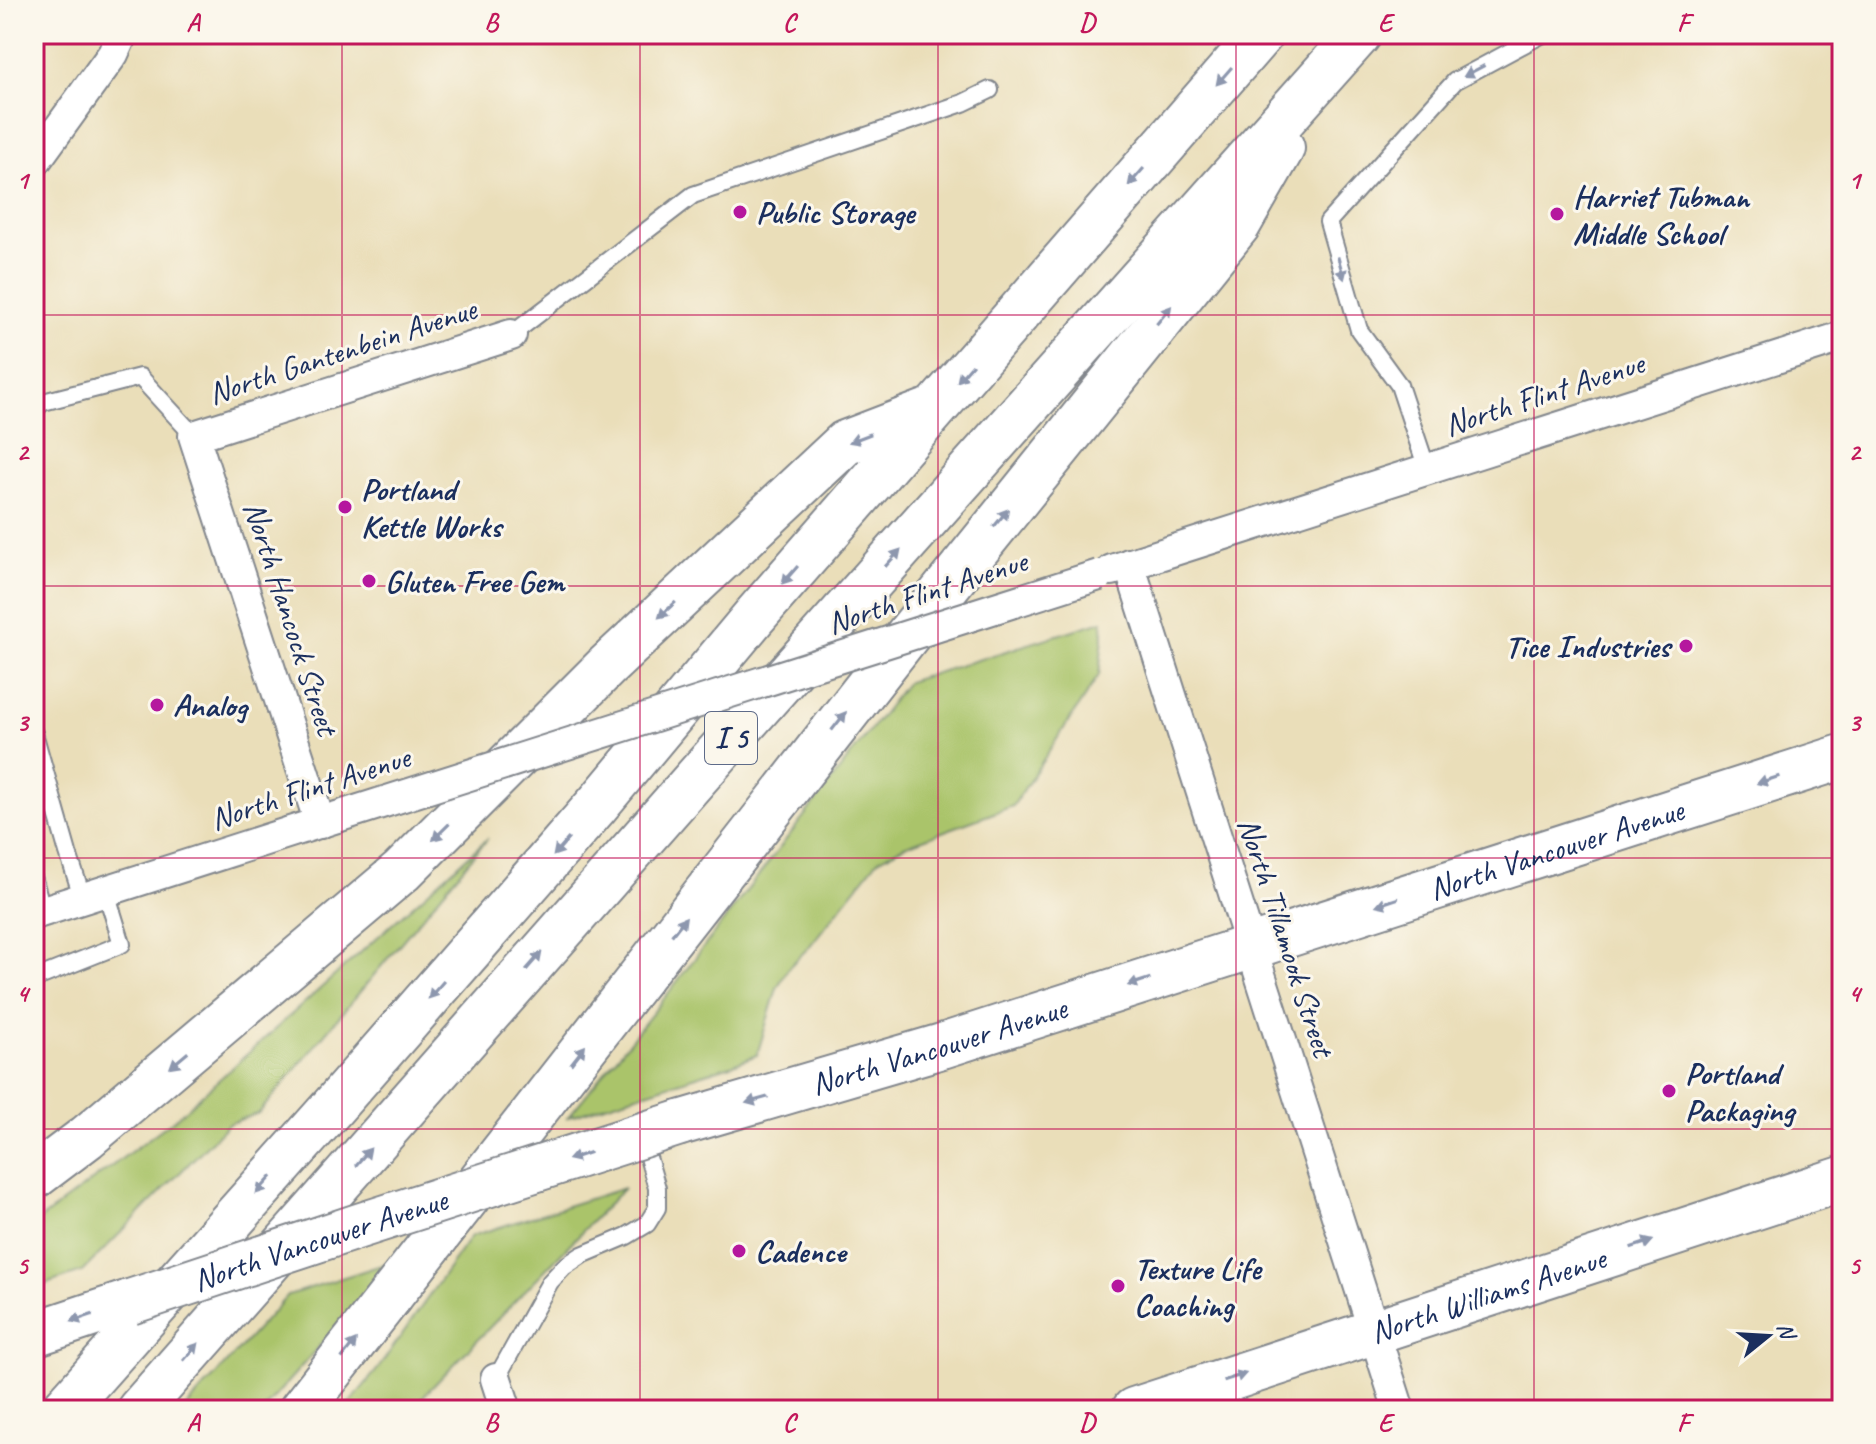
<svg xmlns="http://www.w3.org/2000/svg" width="1876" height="1444" font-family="Caveat,sans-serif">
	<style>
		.green { fill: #aac46a; stroke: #627a64; stroke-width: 2 }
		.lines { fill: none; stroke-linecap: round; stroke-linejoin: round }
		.service-casing { stroke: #82868c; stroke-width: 20 }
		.minor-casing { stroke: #82868c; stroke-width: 34 }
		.secondary-casing { stroke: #82868c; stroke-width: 48 }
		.motorway-casing { stroke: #82868c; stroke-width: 48 }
		.service { stroke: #fff; stroke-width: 16 }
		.minor { stroke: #fff; stroke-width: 30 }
		.secondary { stroke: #fff; stroke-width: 44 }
		.motorway { stroke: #fff; stroke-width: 44 }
		.minor-bridge-casing { stroke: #82868c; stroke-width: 34; stroke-linecap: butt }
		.secondary-bridge-casing { stroke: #82868c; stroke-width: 48; stroke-linecap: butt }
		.minor-bridge { stroke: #fff; stroke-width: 30 }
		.secondary-bridge { stroke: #fff; stroke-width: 44 }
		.oneway { fill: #8d97ae }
		.grid { fill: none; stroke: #c2185b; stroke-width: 2; stroke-opacity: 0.55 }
		.poi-dot { fill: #b5179e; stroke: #fbf7ec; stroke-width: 3 }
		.labels { text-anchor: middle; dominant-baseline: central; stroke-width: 6; stroke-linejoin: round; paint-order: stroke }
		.shield { fill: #fbf7ec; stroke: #5e6b89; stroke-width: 2 }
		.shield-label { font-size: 30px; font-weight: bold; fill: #1b2f5e }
		.poi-label { font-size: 32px; font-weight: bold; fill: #1b2f5e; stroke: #fbf7ec; text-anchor: start }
		.street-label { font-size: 32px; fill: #1b2f5e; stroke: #fbf7ec }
		.neatline { fill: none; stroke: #c2185b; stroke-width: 3 }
		.grid-label { font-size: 26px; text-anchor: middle; font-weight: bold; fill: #c2185b }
	</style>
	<rect width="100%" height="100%" fill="#fbf7ec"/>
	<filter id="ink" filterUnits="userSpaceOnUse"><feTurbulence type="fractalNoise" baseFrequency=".0125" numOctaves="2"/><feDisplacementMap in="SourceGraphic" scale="16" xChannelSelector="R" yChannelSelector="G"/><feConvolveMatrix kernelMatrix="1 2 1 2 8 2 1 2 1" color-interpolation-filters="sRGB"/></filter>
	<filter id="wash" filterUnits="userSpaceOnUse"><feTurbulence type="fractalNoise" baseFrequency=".006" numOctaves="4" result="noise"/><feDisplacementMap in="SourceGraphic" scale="32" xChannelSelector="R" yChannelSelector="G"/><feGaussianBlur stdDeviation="1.8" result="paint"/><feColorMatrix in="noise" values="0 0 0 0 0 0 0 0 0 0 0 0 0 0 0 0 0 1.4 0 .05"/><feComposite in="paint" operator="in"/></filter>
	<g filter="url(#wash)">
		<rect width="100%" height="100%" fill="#eadeb9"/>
		<g class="green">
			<path d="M1102,621L1103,637L1099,675L1013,806L904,846L878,860L808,948L789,967L777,988L757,1055L731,1065L568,1117L656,1009L907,682Z"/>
			<path d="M488,838L259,1113L228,1124L82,1272L34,1288V1224L175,1119Z"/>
			<path d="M624,1188L410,1410H344L377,1370L471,1236Z"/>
			<path d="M394,1261L263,1410H184L288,1295Z"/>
		</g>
	</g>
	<g filter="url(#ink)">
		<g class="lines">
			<g class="service-casing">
				<g id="service">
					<path d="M511,335L693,195L963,103L990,90"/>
					<path d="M34,410L43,402L140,377L194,436"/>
					<path d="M1427,469L1399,385L1359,330L1328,222L1455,81L1543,34"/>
					<path d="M34,733L68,853L83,899"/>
					<path d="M34,880L43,912"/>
					<path d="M34,979L122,944L106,892"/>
					<path d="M496,1379L550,1282L564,1267L582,1255L627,1236L647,1224L657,1208V1188L642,1137"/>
				</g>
			</g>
			<g class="minor-casing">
				<g id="minor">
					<path d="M34,163L113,54L122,34"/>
					<path d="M1129,564L1399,1410"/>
					<path d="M1112,570L1842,337"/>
					<path d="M320,823L194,436L511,335"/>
					<path d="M34,914L337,817"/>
					<path d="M496,1379L506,1410"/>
				</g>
			</g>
			<g class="secondary-casing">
				<g id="secondary">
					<path id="s1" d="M680,1123L942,1046L1842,757"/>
					<path d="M34,1334L130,1302"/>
					<path id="s2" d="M1134,1410L1842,1179"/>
				</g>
			</g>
			<g class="motorway-casing">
				<g id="motorway">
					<path d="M34,1177L87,1137L402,871L607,666L845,443L926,412"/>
					<path d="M63,1410L332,1108L597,805L753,618L1261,34"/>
					<path d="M139,1410L718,753L1359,34"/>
					<path d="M301,1410L903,641L1238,225L1282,148"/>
				</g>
			</g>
			<use href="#service" class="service"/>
			<use href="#minor" class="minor"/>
			<use href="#secondary" class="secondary"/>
			<use href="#motorway" class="motorway"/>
			<g class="minor-bridge-casing">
				<path id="minor-bridge" d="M337,817L1099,575"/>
			</g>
			<g class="secondary-bridge-casing">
				<g id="secondary-bridge">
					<path id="s3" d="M130,1302L359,1226L680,1123"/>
				</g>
			</g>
			<use href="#minor-bridge" class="minor-bridge"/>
			<use href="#secondary-bridge" class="secondary-bridge"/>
		</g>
		<defs><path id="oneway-solid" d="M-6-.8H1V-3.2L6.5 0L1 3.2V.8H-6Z" transform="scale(2)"/></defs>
		<g class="oneway">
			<use href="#oneway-solid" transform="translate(1474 71) rotate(152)"/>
			<use href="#oneway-solid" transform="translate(1224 76) rotate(131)"/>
			<use href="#oneway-solid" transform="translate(1136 177) rotate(131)"/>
			<use href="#oneway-solid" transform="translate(1341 268) rotate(74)"/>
			<use href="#oneway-solid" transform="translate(1164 315) rotate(-51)"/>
			<use href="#oneway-solid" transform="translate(965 373) rotate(131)"/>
			<use href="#oneway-solid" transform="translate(860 438) rotate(159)"/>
			<use href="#oneway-solid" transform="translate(1001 518) rotate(-51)"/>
			<use href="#oneway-solid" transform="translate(893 558) rotate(-48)"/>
			<use href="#oneway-solid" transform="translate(790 575) rotate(131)"/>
			<use href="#oneway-solid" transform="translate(667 610) rotate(137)"/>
			<use href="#oneway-solid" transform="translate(839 721) rotate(-52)"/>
			<use href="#oneway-solid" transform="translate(1768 780) rotate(162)"/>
			<use href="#oneway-solid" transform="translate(441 832) rotate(135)"/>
			<use href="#oneway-solid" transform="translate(561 847) rotate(131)"/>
			<use href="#oneway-solid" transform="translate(1387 902) rotate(162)"/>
			<use href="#oneway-solid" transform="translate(679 926) rotate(-52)"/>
			<use href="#oneway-solid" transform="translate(534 961) rotate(-49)"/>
			<use href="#oneway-solid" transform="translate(1139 982) rotate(162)"/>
			<use href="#oneway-solid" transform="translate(436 990) rotate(131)"/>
			<use href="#oneway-solid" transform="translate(578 1055) rotate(-52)"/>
			<use href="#oneway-solid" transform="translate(179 1060) rotate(140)"/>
			<use href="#oneway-solid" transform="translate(757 1100) rotate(164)"/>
			<use href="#oneway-solid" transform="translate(579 1156) rotate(162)"/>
			<use href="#oneway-solid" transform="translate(363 1157) rotate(-49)"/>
			<use href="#oneway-solid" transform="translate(264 1185) rotate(132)"/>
			<use href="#oneway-solid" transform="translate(1642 1244) rotate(-18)"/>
			<use href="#oneway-solid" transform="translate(82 1318) rotate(162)"/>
			<use href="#oneway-solid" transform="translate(349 1349) rotate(-52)"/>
			<use href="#oneway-solid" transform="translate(191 1352) rotate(-49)"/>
			<use href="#oneway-solid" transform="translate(1235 1377) rotate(-18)"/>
		</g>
	</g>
	<path class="grid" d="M342,34V1410M640,34V1410M938,34V1410M1236,34V1410M1534,34V1410M34,315H1842M34,586H1842M34,858H1842M34,1129H1842"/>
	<g class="poi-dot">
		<circle cx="740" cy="212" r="8"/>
		<circle cx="1557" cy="214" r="8"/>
		<circle cx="345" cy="507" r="8"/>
		<circle cx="369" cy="581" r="8"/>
		<circle cx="1686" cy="646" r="8"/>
		<circle cx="157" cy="705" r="8"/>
		<circle cx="1669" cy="1091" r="8"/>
		<circle cx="739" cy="1251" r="8"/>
		<circle cx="1118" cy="1286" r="8"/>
	</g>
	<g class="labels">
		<rect class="shield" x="705" y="712" width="52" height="52" rx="6"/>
		<g class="shield-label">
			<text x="731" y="738">I 5</text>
		</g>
		<g class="poi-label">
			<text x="1573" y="196">Harriet Tubman<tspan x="1573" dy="37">Middle School</tspan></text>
			<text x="756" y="212">Public Storage</text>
			<text x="361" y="489">Portland<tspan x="361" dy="37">Kettle Works</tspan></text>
			<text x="385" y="581">Gluten Free Gem</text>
			<text x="1670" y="646" text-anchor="end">Tice Industries</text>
			<text x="173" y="705">Analog</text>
			<text x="1685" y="1073">Portland<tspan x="1685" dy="37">Packaging</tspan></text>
			<text x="755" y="1251">Cadence</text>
			<text x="1134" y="1268">Texture Life<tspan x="1134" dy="37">Coaching</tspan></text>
		</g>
		<g class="street-label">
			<text transform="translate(342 351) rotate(-18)">North Gantenbein Avenue</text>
			<text transform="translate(1544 394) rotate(-18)">North Flint Avenue</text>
			<text transform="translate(927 592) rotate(-18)">North Flint Avenue</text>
			<text transform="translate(291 618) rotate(72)">North Hancock Street</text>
			<text transform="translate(310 788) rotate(-18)">North Flint Avenue</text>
			<text stroke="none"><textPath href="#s1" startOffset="918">North Vancouver Avenue</textPath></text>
			<text transform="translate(1286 937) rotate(72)">North Tillamook Street</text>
			<text stroke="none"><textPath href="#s1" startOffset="270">North Vancouver Avenue</textPath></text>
			<text stroke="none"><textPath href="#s3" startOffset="200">North Vancouver Avenue</textPath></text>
			<text stroke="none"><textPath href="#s2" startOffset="372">North Williams Avenue</textPath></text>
		</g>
	</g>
	<rect width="1876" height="1444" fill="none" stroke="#fbf7ec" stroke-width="88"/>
	<g transform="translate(1768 1336) rotate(72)" stroke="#fbf7ec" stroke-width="6" paint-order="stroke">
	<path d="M0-6L14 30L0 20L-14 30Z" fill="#1b2f5e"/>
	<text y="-12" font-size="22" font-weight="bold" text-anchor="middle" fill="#1b2f5e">N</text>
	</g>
	<rect x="44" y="44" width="1788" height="1356" class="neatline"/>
	<g class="grid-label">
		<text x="193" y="31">A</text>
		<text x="491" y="31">B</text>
		<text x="789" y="31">C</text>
		<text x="1087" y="31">D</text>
		<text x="1385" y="31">E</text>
		<text x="1683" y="31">F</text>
		<text x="22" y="189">1</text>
		<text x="1854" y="189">1</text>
		<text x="22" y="460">2</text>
		<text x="1854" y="460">2</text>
		<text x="22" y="731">3</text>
		<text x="1854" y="731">3</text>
		<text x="22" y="1002">4</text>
		<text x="1854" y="1002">4</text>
		<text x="22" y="1274">5</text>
		<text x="1854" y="1274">5</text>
		<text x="193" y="1431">A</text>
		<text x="491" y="1431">B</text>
		<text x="789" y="1431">C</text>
		<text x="1087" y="1431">D</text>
		<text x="1385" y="1431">E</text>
		<text x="1683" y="1431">F</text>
	</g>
</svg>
